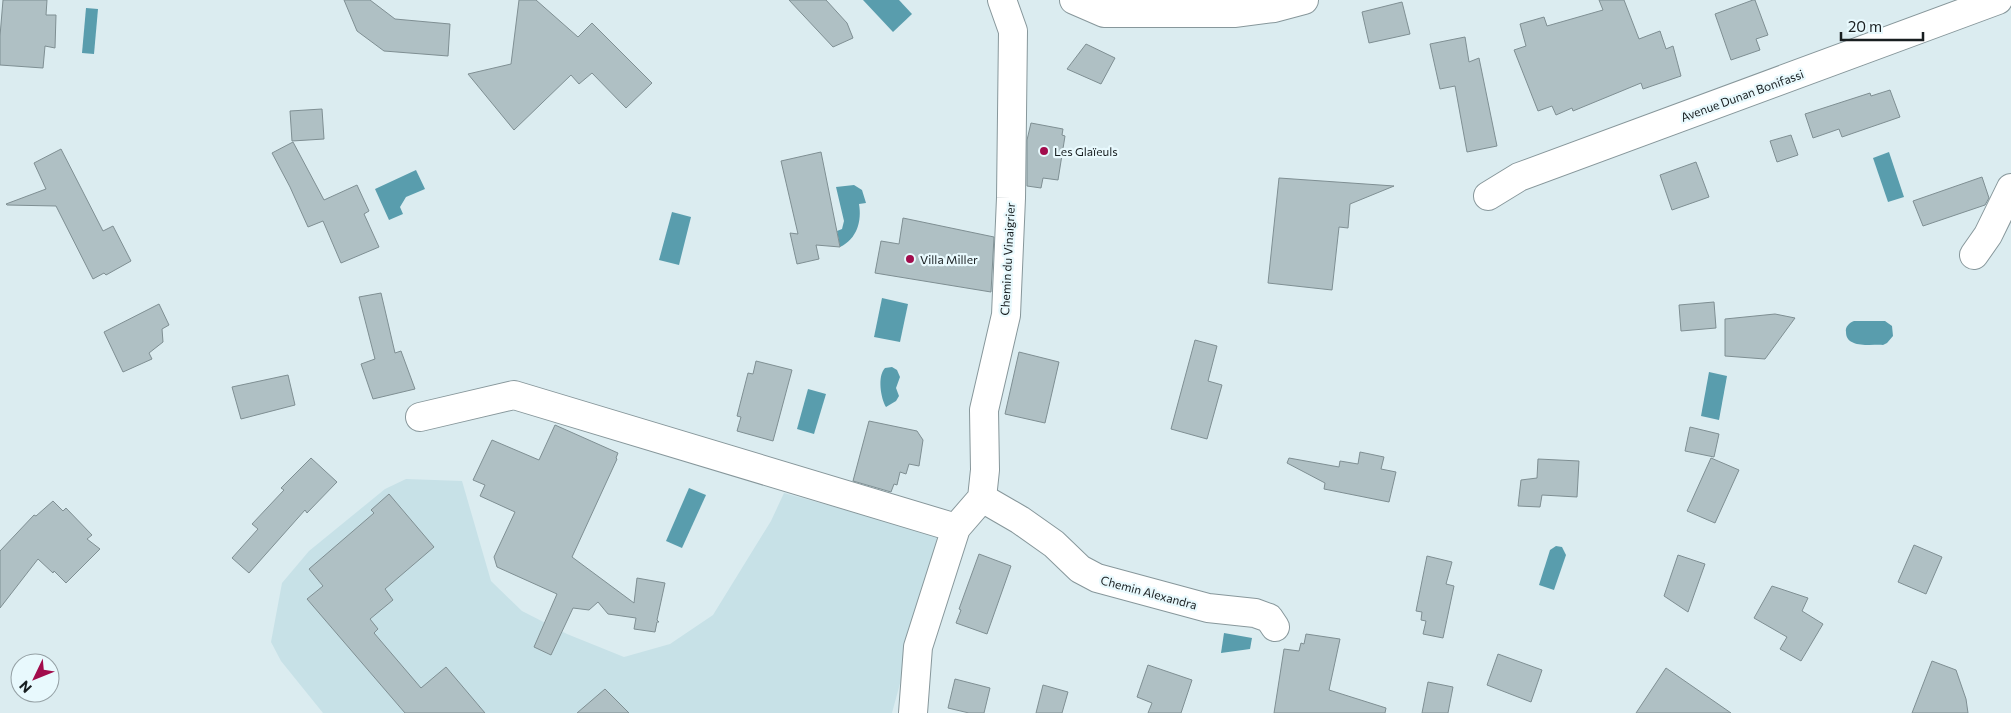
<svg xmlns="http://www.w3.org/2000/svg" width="2011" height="713" font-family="Commissioner,sans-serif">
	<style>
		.built { fill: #c7e1e7 }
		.water { fill: #599dad }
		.building { fill: #afc0c4; stroke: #7f8f93 }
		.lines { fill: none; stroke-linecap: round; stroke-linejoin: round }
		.minor-casing { stroke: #87979b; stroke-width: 30 }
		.minor { stroke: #fff; stroke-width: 28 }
		.poi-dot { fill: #a20c4c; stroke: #e8f9fd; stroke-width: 2 }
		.labels { text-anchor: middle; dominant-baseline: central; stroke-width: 4.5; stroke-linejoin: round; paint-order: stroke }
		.street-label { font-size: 12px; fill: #181e20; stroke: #e8f9fd }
		.poi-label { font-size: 12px; fill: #181e20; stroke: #e8f9fd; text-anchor: start }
	</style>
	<rect width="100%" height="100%" fill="#dbecf0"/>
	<path class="built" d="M406,479L462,481L491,581L522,611L567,634L624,657L670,644L713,615L771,521L784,493L940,536L892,713H323L281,661L271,642L282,583L309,551L385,489Z"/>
	<g class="water">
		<path d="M863,0H899L912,14L893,32Z"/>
		<path d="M86,8L98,9L94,54L82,53Z"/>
		<path d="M1889,152L1904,197L1888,202L1873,158Z"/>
		<path d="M416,170L425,189L406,197L400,207L403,214L389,220L375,189Z"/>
		<path d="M854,185L862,190L866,203L859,204C862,221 857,239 840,247L837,231L842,229L844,221L836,187Z"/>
		<path d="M672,212L691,217L679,265L659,260Z"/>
		<path d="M882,298L908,304L900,342L874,337Z"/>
		<path d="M1854,321H1885L1892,326L1893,336L1887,343L1883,345C1872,344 1846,349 1846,332C1845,327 1849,323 1854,321Z"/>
		<path d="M892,367L897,370L900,377L896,388L899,396L896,401L886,407C881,399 877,376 885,368Z"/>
		<path d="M1709,372L1727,376L1719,420L1701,416Z"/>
		<path d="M808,389L826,394L814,434L797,429Z"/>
		<path d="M689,488L706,495L682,548L666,541Z"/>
		<path d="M1556,546L1562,547L1566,555L1554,590L1539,585L1550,550Z"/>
		<path d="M1224,633L1252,638L1250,649L1221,653Z"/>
	</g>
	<g class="building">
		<path d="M3,0H47L46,15H56L55,48L45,46L43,68L0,65V36Z"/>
		<path d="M344,0H370L395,19L450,24L448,56L384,51L357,31Z"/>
		<path d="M519,0H536L578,37L592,23L652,83L626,108L592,73L579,84L571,75L514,130L468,74L511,64Z"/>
		<path d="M789,0H826L847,23L853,38L833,47Z"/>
		<path d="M1599,0H1624L1639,39L1660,31L1666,49L1673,46L1681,76L1643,89L1641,83L1573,111L1572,108L1556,115L1552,106L1538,111L1514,50L1526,46L1520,24L1544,17L1547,26L1603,10Z"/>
		<path d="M1753,0H1755L1768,35L1756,39L1760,50L1731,60L1715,14Z"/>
		<path d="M1402,2L1410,34L1369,43L1362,12Z"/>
		<path d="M1465,37L1469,62L1479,58L1497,146L1467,152L1455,86L1440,89L1430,44Z"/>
		<path d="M1086,44L1115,58L1101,84L1067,69Z"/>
		<path d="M1890,90L1900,117L1842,137L1839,129L1813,138L1805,114L1870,93L1871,96Z"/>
		<path d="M322,109L324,139L292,141L290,111Z"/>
		<path d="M1031,123L1063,129L1062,135L1065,136L1058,180L1043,178L1041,188L1027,186V140Z"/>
		<path d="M1791,135L1798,155L1777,162L1770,141Z"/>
		<path d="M293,142L324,200L357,185L369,211L364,214L379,247L341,263L323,221L308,227L290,187L272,153Z"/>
		<path d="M61,149L103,231L113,226L131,261L106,275L104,273L93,279L56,206L7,205L6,204L46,189L34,163Z"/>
		<path d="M821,152L840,247L816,245L819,259L797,264L790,233L798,234L781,161Z"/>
		<path d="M1696,162L1709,197L1672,210L1660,175Z"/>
		<path d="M1982,177L1989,198L1985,205L1923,226L1913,201Z"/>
		<path d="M1279,178L1394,186L1350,204L1348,228L1339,227L1332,290L1268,283Z"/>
		<path d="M903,218L994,237L991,292L875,273L881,241L899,244Z"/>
		<path d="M381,293L395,353L401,351L415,389L373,399L361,364L375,359L359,297Z"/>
		<path d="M1714,302L1716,328L1681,331L1679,305Z"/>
		<path d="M159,304L169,325L162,329L163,342L149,353L152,359L123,372L104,332Z"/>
		<path d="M1775,314L1795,318L1765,359L1725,356V319Z"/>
		<path d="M1195,340L1217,346L1208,381L1222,385L1207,439L1171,429Z"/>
		<path d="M1019,352L1059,362L1045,423L1005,414Z"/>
		<path d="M756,361L792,370L773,441L737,431L741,417L737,416L748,373L753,374Z"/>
		<path d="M288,375L295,405L241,419L232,387Z"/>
		<path d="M869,421L917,431L923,440L919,466L909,464L906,474L900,472L897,485L894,484L891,492L853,481Z"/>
		<path d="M555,425L618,453L616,458L617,459L572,557L634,603L637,578L665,583L657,620L659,622H657L655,632L634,629L636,618L608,614L598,602L589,610L573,608L551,655L534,647L557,594L497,567L494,557L515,512L480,496L485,485L473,480L492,440L539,460Z"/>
		<path d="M1690,427L1719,434L1714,457L1685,451Z"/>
		<path d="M1360,452L1384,457L1381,469L1396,472L1389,502L1324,489L1325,483L1287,463L1289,458L1339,467L1340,461L1358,464Z"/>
		<path d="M311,458L337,482L307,513L305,510L249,573L232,558L258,529L252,524L284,490L281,488Z"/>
		<path d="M1711,458L1739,470L1715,523L1687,511Z"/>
		<path d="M1538,459L1579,461L1577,497L1542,495L1540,507L1518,506L1521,480L1537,478Z"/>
		<path d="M389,494L434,547L385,589L393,600L370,619L378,629L374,633L421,688L446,667L485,713H405L307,599L323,586L309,569L374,513L371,510Z"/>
		<path d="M53,501L63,511L66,508L92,535L87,539L100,549L66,583L54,571L53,573L38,559L0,608V551L34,515L36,516Z"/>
		<path d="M1914,545L1942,557L1926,594L1898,582Z"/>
		<path d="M979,554L1011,566L987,634L956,623L961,610L959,609Z"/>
		<path d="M1678,555L1705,564L1688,612L1664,596Z"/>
		<path d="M1427,556L1452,562L1446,584L1454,586L1443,638L1423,634L1426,621L1421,620L1422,612L1416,611Z"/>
		<path d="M1772,586L1808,598L1802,611L1823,624L1801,661L1780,649L1787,637L1754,618Z"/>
		<path d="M1306,634L1340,639L1329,690L1386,708L1385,713H1274L1284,649L1299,651L1301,643L1304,644Z"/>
		<path d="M1498,654L1542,670L1531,702L1487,685Z"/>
		<path d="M1932,661L1956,670L1966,699L1968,713H1912Z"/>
		<path d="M1148,665L1192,680L1181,713H1148L1152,703L1137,697Z"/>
		<path d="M1666,668L1731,713H1636Z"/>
		<path d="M955,679L990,688L984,713H969L948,708Z"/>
		<path d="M1428,682L1453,687L1448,713H1422Z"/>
		<path d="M1043,685L1068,692L1062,713H1036Z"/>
		<path d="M605,689L629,713H577Z"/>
	</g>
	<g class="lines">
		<g class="minor-casing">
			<g id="minor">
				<path d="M1074,0L1104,13H1234L1274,8L1304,0"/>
				<path d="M1488,196L1519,177L1998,0"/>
				<path d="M1974,255L1988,235L2011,188"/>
				<path d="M420,417L514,395L956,528"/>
				<path d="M982,498L1020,520L1054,544L1080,569L1097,578L1208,608L1255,613L1269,618L1275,627"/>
				<path d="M913,713L918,647L956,528L982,498L985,470L984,410L1006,315L1011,198L1013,31L1002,0"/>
			</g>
		</g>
		<use href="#minor" class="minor"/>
	</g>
	<g class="poi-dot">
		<circle cx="1044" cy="151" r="5"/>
		<circle cx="910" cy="259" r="5"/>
	</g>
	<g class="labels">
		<g class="street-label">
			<text transform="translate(1742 95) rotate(-20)">Avenue Dunan Bonifassi</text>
			<text transform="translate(1007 259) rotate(-87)">Chemin du Vinaigrier</text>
			<text transform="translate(1149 592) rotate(15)">Chemin Alexandra</text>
		</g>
		<g class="poi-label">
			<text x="1054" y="151">Les Glaïeuls</text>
			<text x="920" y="259">Villa Miller</text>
		</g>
	</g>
	<g transform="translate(35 678) rotate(227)"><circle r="24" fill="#e8f9fd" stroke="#95a1a5"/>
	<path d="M0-4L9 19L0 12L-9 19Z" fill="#a20c4c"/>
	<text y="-8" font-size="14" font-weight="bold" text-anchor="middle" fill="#181e20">N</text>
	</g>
	<path d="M1841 32v8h82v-8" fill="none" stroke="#181e20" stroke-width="2.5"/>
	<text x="1848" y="32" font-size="15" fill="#181e20" stroke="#e8f9fd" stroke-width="4" paint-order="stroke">20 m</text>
</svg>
